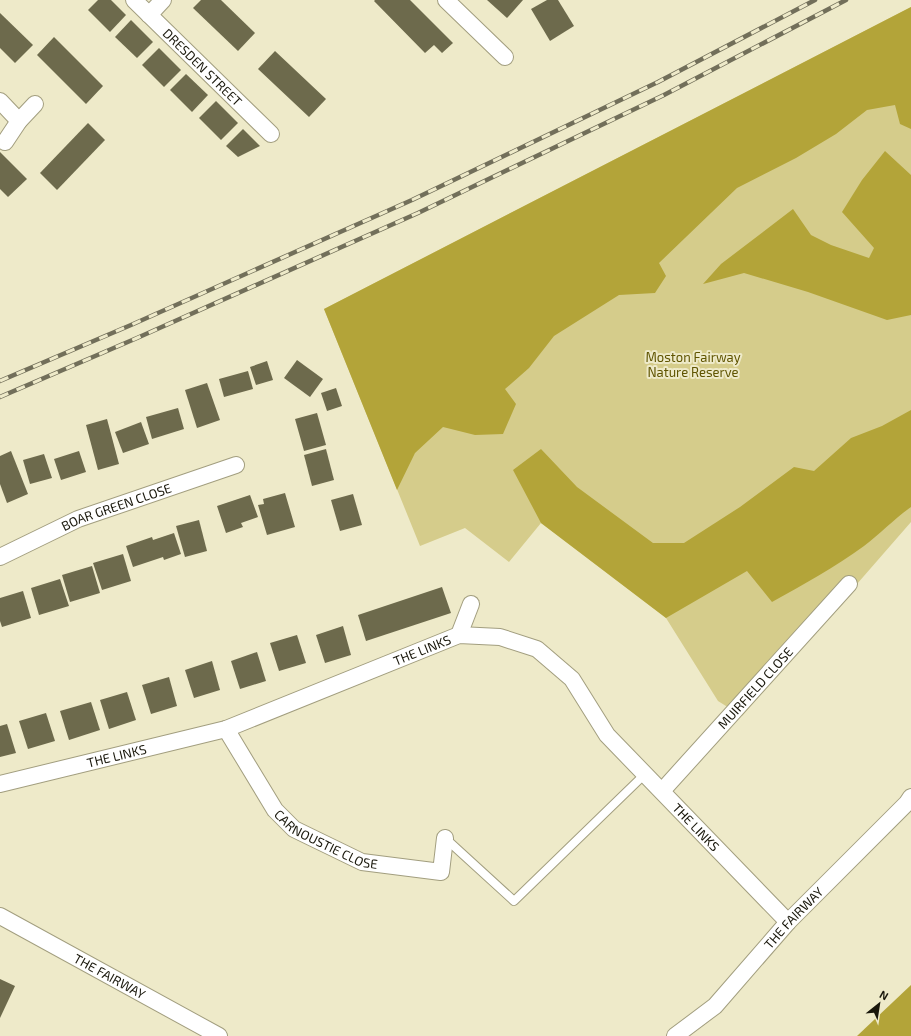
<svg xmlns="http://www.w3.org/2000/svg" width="911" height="1036" font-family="'Exo 2',sans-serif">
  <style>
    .green { fill: #d5cc8b }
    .forest { fill: #b3a439 }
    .building { fill: #6d6a4c }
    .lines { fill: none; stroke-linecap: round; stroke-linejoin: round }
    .service-casing { stroke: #a29e7f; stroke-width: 10 }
    .minor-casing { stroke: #a29e7f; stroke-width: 18 }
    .service { stroke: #fff; stroke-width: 8 }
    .minor { stroke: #fff; stroke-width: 16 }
    .rail-casing { stroke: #726f5a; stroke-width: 4.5 }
    .rail { stroke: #eeeac9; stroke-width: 3; stroke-dasharray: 9; stroke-linecap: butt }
    .labels { text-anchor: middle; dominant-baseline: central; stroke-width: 4; stroke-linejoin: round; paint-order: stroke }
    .street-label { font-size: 13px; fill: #19170b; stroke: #eeeac9 }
    .park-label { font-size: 13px; fill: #5f5400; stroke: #eeeac9 }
  </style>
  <rect width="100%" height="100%" fill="#eeeac9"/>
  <path class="green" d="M911,7V522L742,716L718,701L666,618L541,523L509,562L465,528L420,546L324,309Z"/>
  <g class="forest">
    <path d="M911,7V129L900,124L895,105L867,110L836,134L796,158L737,188L659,263L666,276L655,293L619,295L554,336L529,368L505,389L516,404L503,434L475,435L443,427L415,453L397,490L324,309Z"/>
    <path d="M885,151L911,175V315L887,320L808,292L744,273L703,284L721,264L793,209L811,235L831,245L869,258L874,248L842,212L862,180Z"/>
    <path d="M911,410V507C894,519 880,534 864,546C835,567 803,585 772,602L747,571L666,618L541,523L513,470L541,449L577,487L653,543H684L740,507L794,467L814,471L851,438L882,426Z"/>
    <path d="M911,985V1036H857Z"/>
  </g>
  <g class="building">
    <path d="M98,0H111L126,15L110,32L88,10Z"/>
    <path d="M201,0H221L255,33L238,51L193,8Z"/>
    <path d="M375,0H410L453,43L442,53L434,45L425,53L374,1Z"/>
    <path d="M487,0H523L507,18Z"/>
    <path d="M547,0H558L574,26L550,41L531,9Z"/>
    <path d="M0,13L33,45L15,63L0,48Z"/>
    <path d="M131,20L153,42L137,58L115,37Z"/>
    <path d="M54,37L103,86L86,104L37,55Z"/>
    <path d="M159,48L181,70L164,87L142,65Z"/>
    <path d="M275,51L326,99L309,117L258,69Z"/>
    <path d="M186,74L208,95L192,112L170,90Z"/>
    <path d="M216,101L238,123L221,140L199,118Z"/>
    <path d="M88,123L105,140L57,190L40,173Z"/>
    <path d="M243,129L260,146L238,157L226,146Z"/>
    <path d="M0,152L27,179L8,197L0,189Z"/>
    <path d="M297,360L323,379L310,397L284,378Z"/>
    <path d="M267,361L273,380L256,385L250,367Z"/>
    <path d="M248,371L253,389L224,397L219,379Z"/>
    <path d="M207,383L220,420L197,428L185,390Z"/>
    <path d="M336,388L342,406L327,411L321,393Z"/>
    <path d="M178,408L184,429L152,439L146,417Z"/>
    <path d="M317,413L326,445L304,451L295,419Z"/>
    <path d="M107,419L119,464L98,470L86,425Z"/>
    <path d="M141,422L149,444L123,453L115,432Z"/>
    <path d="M326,449L334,480L312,486L304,455Z"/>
    <path d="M11,451L28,494L7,503L0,484V456Z"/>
    <path d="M79,451L86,472L61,480L54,459Z"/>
    <path d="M44,454L52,478L30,484L23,460Z"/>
    <path d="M285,493L295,527L267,535L258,505L264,504L263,499Z"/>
    <path d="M353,494L362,525L340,531L331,500Z"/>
    <path d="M250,495L258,517L241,523L243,527L226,533L217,506Z"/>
    <path d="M199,520L207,551L185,557L176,526Z"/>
    <path d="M174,533L181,554L164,560L163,557L133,567L126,546L152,537L153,540Z"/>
    <path d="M123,554L131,581L102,590L93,563Z"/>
    <path d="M92,566L100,593L70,602L62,575Z"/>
    <path d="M60,579L69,606L39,615L31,588Z"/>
    <path d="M442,587L451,613L366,641L358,615Z"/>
    <path d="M23,591L31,618L2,627L0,621V598Z"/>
    <path d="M343,626L351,655L325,663L316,635Z"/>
    <path d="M297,635L306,663L279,671L270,643Z"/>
    <path d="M257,652L266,681L240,689L231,661Z"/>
    <path d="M212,661L220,690L194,698L185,670Z"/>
    <path d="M169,677L177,706L151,714L142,685Z"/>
    <path d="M127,692L136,720L109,729L100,700Z"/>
    <path d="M91,702L100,730L69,740L60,711Z"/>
    <path d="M46,713L55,741L28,749L19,721Z"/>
    <path d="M7,724L16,753L0,757V726Z"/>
    <path d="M0,979L15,986L0,1018Z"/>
  </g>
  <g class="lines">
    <defs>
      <path id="service" d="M445,838L514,901L645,774"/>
      <g id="minor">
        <path id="s1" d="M134,0L271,134"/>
        <path d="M446,0L505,57"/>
        <path d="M149,15L163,0"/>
        <path d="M0,101L19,121"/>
        <path d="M5,142L19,121L35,104"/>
        <path id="s2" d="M0,557L78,519L236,465"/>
        <path d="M459,635L471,604"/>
        <path id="s3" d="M226,729L275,810L294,829L362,862L441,872L445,838"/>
        <path id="s4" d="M0,784L226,729L459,635L500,637L537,649L572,679L607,735L788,922"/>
        <path id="s5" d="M662,791L849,584"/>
        <path id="s6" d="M0,916L219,1036"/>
        <path id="s7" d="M675,1036L715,1006L788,922L907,803L911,797"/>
      </g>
    </defs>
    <use href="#service" class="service-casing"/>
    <use href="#minor" class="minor-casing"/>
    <use href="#service" class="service"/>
    <use href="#minor" class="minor"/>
    <defs>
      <g id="rail">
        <path d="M0,381L131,325L412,200L658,82L815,0"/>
        <path d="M0,397L137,338L418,213L664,95L846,0"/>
      </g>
    </defs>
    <use href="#rail" class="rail-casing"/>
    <use href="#rail" class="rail"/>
  </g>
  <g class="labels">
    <g class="street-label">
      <text stroke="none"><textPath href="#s1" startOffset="96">DRESDEN STREET</textPath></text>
      <text stroke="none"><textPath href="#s2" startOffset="127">BOAR GREEN CLOSE</textPath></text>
      <text stroke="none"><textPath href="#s4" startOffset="444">THE LINKS</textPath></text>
      <text stroke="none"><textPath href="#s5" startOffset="139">MUIRFIELD CLOSE</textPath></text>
      <text stroke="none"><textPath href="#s4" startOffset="120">THE LINKS</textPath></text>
      <text stroke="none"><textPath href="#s4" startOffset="804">THE LINKS</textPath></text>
      <text stroke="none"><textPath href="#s3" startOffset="155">CARNOUSTIE CLOSE</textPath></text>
      <text stroke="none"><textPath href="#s7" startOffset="168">THE FAIRWAY</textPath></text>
      <text stroke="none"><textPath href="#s6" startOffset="125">THE FAIRWAY</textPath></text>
    </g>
    <g class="park-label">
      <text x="693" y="357">Moston Fairway<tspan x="693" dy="15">Nature Reserve</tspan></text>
    </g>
  </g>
  <g transform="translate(879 1004) rotate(30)" stroke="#eeeac9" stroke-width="3" paint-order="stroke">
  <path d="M0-3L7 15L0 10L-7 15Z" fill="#19170b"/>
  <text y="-6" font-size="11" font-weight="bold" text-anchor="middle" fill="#19170b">N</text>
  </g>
</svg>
